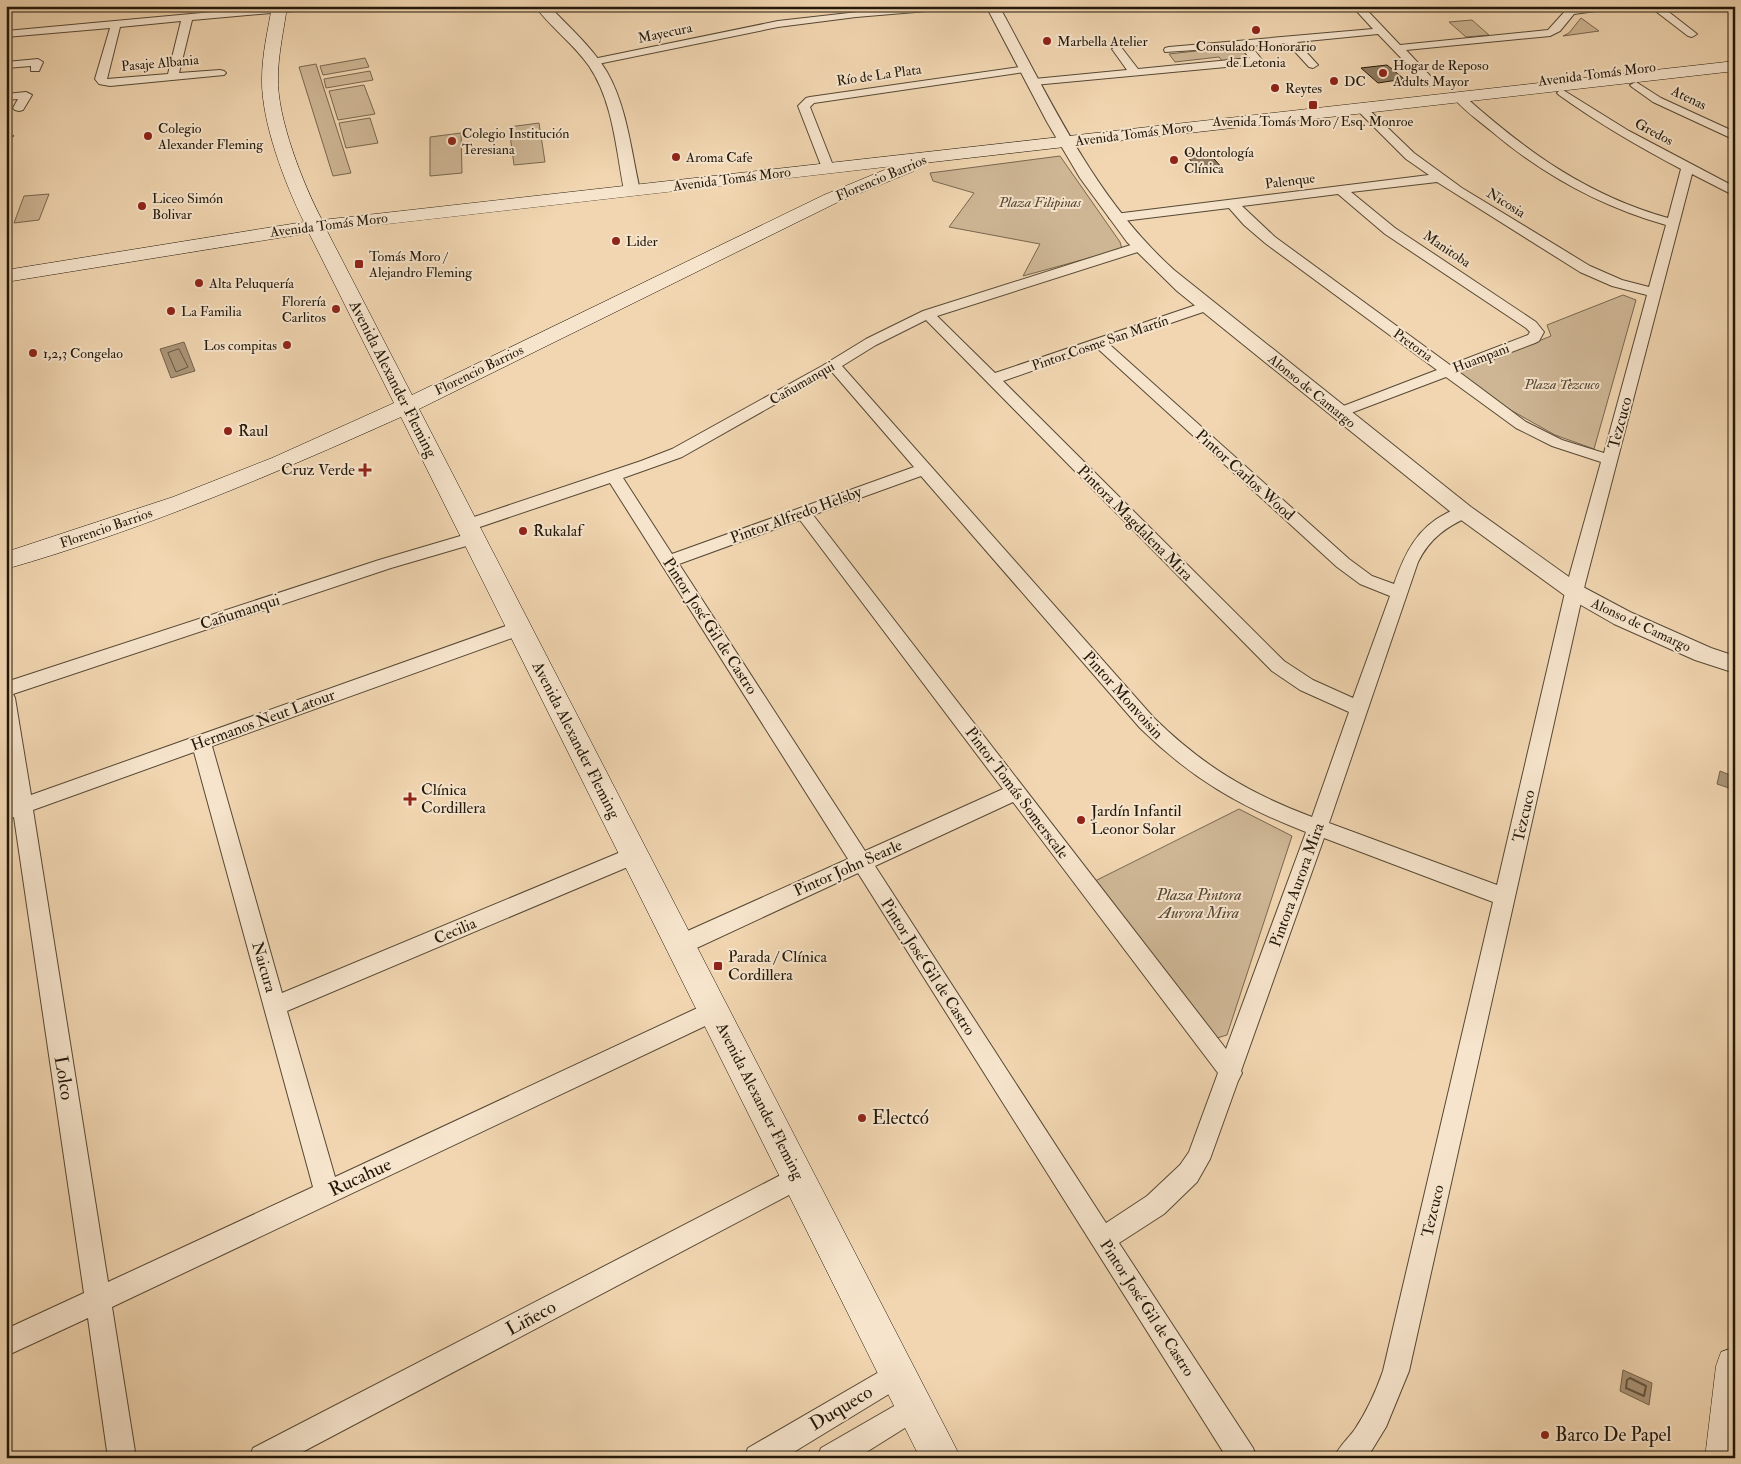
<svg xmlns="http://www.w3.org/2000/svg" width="1741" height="1464" font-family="'IM FELL Double Pica',serif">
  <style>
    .green { fill: #ceb695; stroke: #786750 }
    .water { fill: #ab9578; stroke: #74634c }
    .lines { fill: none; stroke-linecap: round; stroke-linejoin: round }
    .shore-far1 { stroke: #665641; stroke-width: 1 }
    .shore { stroke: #665641; stroke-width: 2 }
    .building { fill: #8e7b61; stroke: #22180a }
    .minor-casing { stroke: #564834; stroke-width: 2 }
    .tertiary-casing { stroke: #564834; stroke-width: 2 }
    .secondary-casing { stroke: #22180a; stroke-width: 1 }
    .minor { fill: #f6e4cc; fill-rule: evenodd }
    .tertiary { fill: #f6e4cc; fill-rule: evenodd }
    .secondary { fill: #f6e4cc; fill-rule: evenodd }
    .poi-dot { fill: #8f2418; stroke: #f6e4cc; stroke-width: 2 }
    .labels { text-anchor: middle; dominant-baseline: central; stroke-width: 4; stroke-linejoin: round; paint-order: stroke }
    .far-street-label { font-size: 14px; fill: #22180a; stroke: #f6e4cc }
    .far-poi-label { font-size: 14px; fill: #22180a; stroke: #f6e4cc; text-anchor: start }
    .far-park-label { font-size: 14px; font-style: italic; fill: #564734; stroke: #f6e4cc }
    .street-label { font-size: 16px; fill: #22180a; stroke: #f6e4cc }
    .poi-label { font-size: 16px; fill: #22180a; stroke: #f6e4cc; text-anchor: start }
    .park-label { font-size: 16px; font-style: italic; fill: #564734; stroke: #f6e4cc }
    .near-street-label { font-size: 19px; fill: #22180a; stroke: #f6e4cc }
    .near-poi-label { font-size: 19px; fill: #22180a; stroke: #f6e4cc; text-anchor: start }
  </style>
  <rect width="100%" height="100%" fill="#f1d6b1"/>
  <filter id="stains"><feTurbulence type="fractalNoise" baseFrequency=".004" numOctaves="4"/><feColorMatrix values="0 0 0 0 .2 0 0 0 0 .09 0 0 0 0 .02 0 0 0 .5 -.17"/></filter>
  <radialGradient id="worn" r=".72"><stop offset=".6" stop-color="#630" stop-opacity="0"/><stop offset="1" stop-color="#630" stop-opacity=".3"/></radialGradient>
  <g class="green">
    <path d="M1581,18L1599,31L1563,36L1569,33Z"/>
    <path d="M1472,20L1489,35L1466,37L1449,22Z"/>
    <path d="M1241,46L1251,57L1249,59L1223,62L1219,57L1175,62L1169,54Z"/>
    <path d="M365,58L369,67L323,75L320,66Z"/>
    <path d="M316,64L351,173L333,176L299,67Z"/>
    <path d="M370,71L373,80L326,88L324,79Z"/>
    <path d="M364,85L375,114L338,120L329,91Z"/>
    <path d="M370,118L378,143L346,148L339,123Z"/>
    <path d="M539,123L545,162L514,165L509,127Z"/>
    <path d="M461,133L462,173L430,176V137Z"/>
    <path d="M1060,156L1120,242L1122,249L1023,276L1040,244L949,227L974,193L933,181L930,173Z"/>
    <path d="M49,194L39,220L14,223L24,196Z"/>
    <path d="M1623,295L1636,300L1594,449L1555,435L1507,408L1459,373L1551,336L1547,325Z"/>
    <path d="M1239,809L1292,836L1227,1035L1217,1038L1095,881Z"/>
  </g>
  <g class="water">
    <path d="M184,342L195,371L171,378L160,349Z"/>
    <path d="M1720,771L1735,777V790L1717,784Z"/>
    <path d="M1623,1370L1652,1383L1649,1405L1620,1391Z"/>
  </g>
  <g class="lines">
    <path class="shore-far1" d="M179,349L188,367L176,372L168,353Z"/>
    <path class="shore" d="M1630,1378L1646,1386L1644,1396L1626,1388L1627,1380Z"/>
  </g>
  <g class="building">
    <path d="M1387,65L1404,79L1378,83L1361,68Z"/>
    <path d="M1207,151L1223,169L1201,172L1185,154Z"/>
  </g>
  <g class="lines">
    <defs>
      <g id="minor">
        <path d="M279,6H351L346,9L294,11L192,20L179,73L220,70L224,71L226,73L224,75L110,86L99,84L95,79L110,28L6,37V31ZM181,21L168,74L107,79L120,27Z"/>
        <path d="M911,6H956L951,9L856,17L778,27L593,65L588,62L593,59L778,21Z"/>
        <path d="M1352,6H1363L1400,45L1548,30L1567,9L1584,6H1615L1610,9L1574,14L1560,31L1550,36L1406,50L1435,81L1437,83L1431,86L1427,85L1378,34L1297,42L1318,65L1313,68L1309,67L1287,43L1251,46L1263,61L1258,64L1034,85L1028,82L1034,79L1127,70L1112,49L1117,46L1121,47L1138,69L1250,58L1240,47L1165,52L1164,50L1165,48L1169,47L1373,29Z"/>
        <path d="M1649,6H1661L1697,34L1692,37L1688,36Z"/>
        <path d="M38,59L43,62L39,71H31V66L6,68V62Z"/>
        <path d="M1027,66L1032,69L1031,71L814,103L810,107L834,168L828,172L822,168L798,106L806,98L810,97Z"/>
        <path d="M1636,82L1661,98L1735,132V140L1653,102L1632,87L1630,85Z"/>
        <path d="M1563,90L1629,131L1735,187V196L1692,174L1585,584L1409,1371L1386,1427L1367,1458H1334C1339,1446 1348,1439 1355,1429C1367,1411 1376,1391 1383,1371L1493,902L1324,838L1241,1071L1242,1073L1238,1081L1210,1159L1197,1182L1164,1214L1119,1243L1253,1448L1257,1458H1227L858,873L688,952L680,954L672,952L669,945L672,938L848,859L610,483L474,529L468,531L462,529L460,525L462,521L641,461L672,449L822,366L866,339L923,311L1134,244H1144L1146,247L1144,250L937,316L995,373L1202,303H1212L1214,306L1212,309L1109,344L1349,559L1372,576L1394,584C1405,553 1417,528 1447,513C1455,509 1461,506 1470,508L1472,512L1470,516C1446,527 1430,538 1418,562L1329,823L1497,885L1567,584L1601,462L1552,446L1516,428L1446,377L1343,416H1333L1330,413L1333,410L1437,370L1265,243L1244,225L1229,208L1115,222L1109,218L1115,214L1429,175L1406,159L1355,108L1357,106H1365L1414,153L1462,188L1590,266L1622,280L1649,287L1666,225C1599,206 1543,175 1490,130C1478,120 1463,110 1453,97L1459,94L1463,95C1526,151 1586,195 1668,218L1681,169C1639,147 1598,123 1559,95L1557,93L1559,91ZM1437,182L1580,272L1612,286L1647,295L1604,453L1562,440L1526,422L1459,372L1535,343L1539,341L1544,332L1536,322L1395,228L1351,192ZM1338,194L1385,234L1526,328L1530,332L1528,335L1450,365L1275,237L1242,206ZM926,320L1272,671L1300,690L1349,712L1312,817C1248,793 1202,765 1154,718L842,366L876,345ZM1097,348L1337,567L1360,584L1390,596L1353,698L1313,680L1284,661L1003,381ZM832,372L914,467L672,554L623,478L682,457ZM921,476L1140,728C1192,779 1239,806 1306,832L1226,1049L813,515ZM800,520L1003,789L865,851L679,564ZM1013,802L1218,1073L1189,1152L1180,1165L1147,1196L1106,1223L875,866Z"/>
        <path d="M26,92L32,95L23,110L19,111L15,110L13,108L18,99L6,100V94Z"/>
        <path d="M6,133L13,136L6,140Z"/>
        <path d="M474,532L480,534L482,538L480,542L391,568L13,694L15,698L31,795L514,623L520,622L526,623L529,628L526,633L212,746L282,993L628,849L635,847L642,849L645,855L642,861L287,1011L335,1177L706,1004L714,1001L722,1004L725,1011L722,1018L112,1307L136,1458H108L88,1318L6,1356V1329L84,1293L14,817L6,820V804L12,802L6,762V682L379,560ZM194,752L313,1187L108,1282L33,810Z"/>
        <path d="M798,1166L806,1170L810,1178L806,1186L291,1458H249L253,1448Z"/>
        <path d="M898,1361L907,1365L911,1374L907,1383L784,1458H744L748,1448Z"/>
        <path d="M915,1394L924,1398L928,1407L924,1416L857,1458H817L821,1448Z"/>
      </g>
      <g id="tertiary">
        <path d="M535,6H549C569,27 592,47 607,72C627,107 631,151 640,190L638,193H626L624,190C616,149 613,101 589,66C573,43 551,28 535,6Z"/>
        <path d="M986,6H999C1050,99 1094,198 1174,270L1471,507L1583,587L1630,612L1711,648L1735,656V673L1695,660L1614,624L1567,597L1457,517L1177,291L1127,242L1080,178L1047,122Z"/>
      </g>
      <g id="secondary">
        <path d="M272,6H287C284,30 278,54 278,78C277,118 303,184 322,220L1735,61V71L915,164L917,167L914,171L836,203L419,409L961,1458H920L401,417C272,475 142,530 6,569V552L173,497L272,458L394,403L309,233L6,282V270L304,222C285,184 261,121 262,79C262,54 268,30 272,6ZM894,166L824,195L412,395L327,231Z"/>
        <path d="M1735,1347V1458H1705L1716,1366L1721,1352Z"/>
      </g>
    </defs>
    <use href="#minor" class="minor-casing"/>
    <use href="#tertiary" class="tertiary-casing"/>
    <use href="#secondary" class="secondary-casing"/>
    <use href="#minor" class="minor"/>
    <use href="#tertiary" class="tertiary"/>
    <use href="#secondary" class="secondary"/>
  </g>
  <g class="poi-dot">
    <circle cx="1256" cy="30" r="5"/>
    <circle cx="1047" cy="41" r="5"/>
    <circle cx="1383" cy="73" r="5"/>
    <circle cx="1334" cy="81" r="5"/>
    <circle cx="1275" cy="88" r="5"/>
    <rect x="1308" y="100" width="10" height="10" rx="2.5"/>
    <circle cx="148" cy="136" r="5"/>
    <circle cx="452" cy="141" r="5"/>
    <circle cx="676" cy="157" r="5"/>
    <circle cx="1174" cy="160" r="5"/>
    <circle cx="142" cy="206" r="5"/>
    <circle cx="616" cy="241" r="5"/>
    <rect x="354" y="259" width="10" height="10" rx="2.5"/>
    <circle cx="199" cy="283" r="5"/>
    <circle cx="336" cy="309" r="5"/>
    <circle cx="171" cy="311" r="5"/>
    <circle cx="287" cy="345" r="5"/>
    <circle cx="33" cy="353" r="5"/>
    <circle cx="228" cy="431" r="5"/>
    <path d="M362.5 462.5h5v5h5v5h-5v5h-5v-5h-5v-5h5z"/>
    <circle cx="523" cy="531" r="5"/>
    <path d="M407.5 791.5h5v5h5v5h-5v5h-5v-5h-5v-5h5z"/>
    <circle cx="1081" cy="820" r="5"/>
    <rect x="713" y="961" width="10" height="10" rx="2.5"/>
    <circle cx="862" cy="1118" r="5"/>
    <circle cx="1545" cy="1435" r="5"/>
  </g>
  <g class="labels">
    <g class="far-street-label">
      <text transform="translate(665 33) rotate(-12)">Mayecura</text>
      <text transform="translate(160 63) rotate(-5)">Pasaje Albania</text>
      <text transform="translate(1597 74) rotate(-7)">Avenida Tomás Moro</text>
      <text transform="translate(879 75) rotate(-8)">Río de La Plata</text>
      <text transform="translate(1689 98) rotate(26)">Atenas</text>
      <text transform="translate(1654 132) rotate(28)">Gredos</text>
      <text transform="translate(1134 134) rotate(-7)">Avenida Tomás Moro</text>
      <text transform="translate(881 178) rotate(-23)">Florencio Barrios</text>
      <text transform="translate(732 179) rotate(-7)">Avenida Tomás Moro</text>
      <text transform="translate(1290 181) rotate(-7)">Palenque</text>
      <text transform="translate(1506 203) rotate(32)">Nicosia</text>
      <text transform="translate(329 225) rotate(-7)">Avenida Tomás Moro</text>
      <text transform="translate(1447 249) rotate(34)">Manitoba</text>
      <text transform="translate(1100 343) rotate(-19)">Pintor Cosme San Martín</text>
      <text transform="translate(1413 345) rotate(36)">Pretoria</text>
      <text transform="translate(1481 358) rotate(-21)">Huampani</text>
      <text transform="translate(479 370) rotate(-26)">Florencio Barrios</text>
      <text transform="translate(802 383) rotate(-30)">Cañumanqui</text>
      <text transform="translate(1312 391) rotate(39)">Alonso de Camargo</text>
      <text transform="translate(106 528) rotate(-19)">Florencio Barrios</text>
      <text transform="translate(1641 625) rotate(25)">Alonso de Camargo</text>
    </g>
    <g class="far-poi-label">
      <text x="1057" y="41">Marbella Atelier</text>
      <text x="1256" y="46" text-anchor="middle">Consulado Honorario<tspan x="1256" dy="16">de Letonia</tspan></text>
      <text x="1393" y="65">Hogar de Reposo<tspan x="1393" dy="16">Adults Mayor</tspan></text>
      <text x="1344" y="81">DC</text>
      <text x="1285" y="88">Reytes</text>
      <text x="1313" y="121" text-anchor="middle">Avenida Tomás Moro / Esq. Monroe</text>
      <text x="158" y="128">Colegio<tspan x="158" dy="16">Alexander Fleming</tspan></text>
      <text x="462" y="133">Colegio Institución<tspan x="462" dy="16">Teresiana</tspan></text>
      <text x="1184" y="152">Odontología<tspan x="1184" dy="16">Clínica</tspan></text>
      <text x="686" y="157">Aroma Cafe</text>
      <text x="152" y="198">Liceo Simón<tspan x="152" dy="16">Bolivar</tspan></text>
      <text x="626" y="241">Lider</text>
      <text x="369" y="256">Tomás Moro /<tspan x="369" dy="16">Alejandro Fleming</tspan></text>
      <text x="209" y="283">Alta Peluquería</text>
      <text x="326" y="301" text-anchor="end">Florería<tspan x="326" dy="16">Carlitos</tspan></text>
      <text x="181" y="311">La Familia</text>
      <text x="277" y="345" text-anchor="end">Los compitas</text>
      <text x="43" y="353">1,2,3 Congelao</text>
    </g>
    <g class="far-park-label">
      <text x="1040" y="202">Plaza Filipinas</text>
      <text x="1562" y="384">Plaza Tezcuco</text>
    </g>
    <g class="street-label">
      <text transform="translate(393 379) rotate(63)">Avenida Alexander Fleming</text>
      <text transform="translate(1620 423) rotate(-75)">Tezcuco</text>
      <text transform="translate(1245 475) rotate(42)">Pintor Carlos Wood</text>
      <text transform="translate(796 515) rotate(-20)">Pintor Alfredo Helsby</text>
      <text transform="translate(1135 523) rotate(45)">Pintora Magdalena Mira</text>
      <text transform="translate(240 612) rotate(-18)">Cañumanqui</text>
      <text transform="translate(710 626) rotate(57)">Pintor José Gil de Castro</text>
      <text transform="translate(1123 695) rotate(48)">Pintor Monvoisin</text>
      <text transform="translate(263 720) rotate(-20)">Hermanos Neut Latour</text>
      <text transform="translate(576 740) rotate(63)">Avenida Alexander Fleming</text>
      <text transform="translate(1017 793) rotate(53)">Pintor Tomás Somerscale</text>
      <text transform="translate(1524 816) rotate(-77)">Tezcuco</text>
      <text transform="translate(848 868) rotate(-24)">Pintor John Searle</text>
      <text transform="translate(1297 885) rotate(-70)">Pintora Aurora Mira</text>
      <text transform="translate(455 931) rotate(-23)">Cecilia</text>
      <text transform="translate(264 967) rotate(74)">Naicura</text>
      <text transform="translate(928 967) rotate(57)">Pintor José Gil de Castro</text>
      <text transform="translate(760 1101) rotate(63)">Avenida Alexander Fleming</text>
      <text transform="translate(1433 1211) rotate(-77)">Tezcuco</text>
      <text transform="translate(1147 1308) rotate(57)">Pintor José Gil de Castro</text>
    </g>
    <g class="poi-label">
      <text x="238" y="431">Raul</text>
      <text x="355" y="470" text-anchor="end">Cruz Verde</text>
      <text x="533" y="531">Rukalaf</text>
      <text x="421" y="790">Clínica<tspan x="421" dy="18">Cordillera</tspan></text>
      <text x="1091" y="811">Jardín Infantil<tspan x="1091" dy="18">Leonor Solar</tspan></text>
      <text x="728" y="957">Parada / Clínica<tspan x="728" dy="18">Cordillera</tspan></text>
    </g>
    <g class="park-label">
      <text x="1199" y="895">Plaza Pintora<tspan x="1199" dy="18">Aurora Mira</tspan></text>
    </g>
    <g class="near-street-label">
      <text transform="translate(64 1078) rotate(81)">Lolco</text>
      <text transform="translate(360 1177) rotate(-25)">Rucahue</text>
      <text transform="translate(531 1318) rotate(-28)">Liñeco</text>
      <text transform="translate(841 1408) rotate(-31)">Duqueco</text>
    </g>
    <g class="near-poi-label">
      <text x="872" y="1118">Electcó</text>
      <text x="1555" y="1435">Barco De Papel</text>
    </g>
  </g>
  <rect width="1741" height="1464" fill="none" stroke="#f1d6b1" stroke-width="25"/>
  <rect x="8" y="8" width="1726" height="1449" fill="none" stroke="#22180a" stroke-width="2.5"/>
  <rect x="12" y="12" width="1716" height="1439" fill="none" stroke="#22180a"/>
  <rect width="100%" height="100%" filter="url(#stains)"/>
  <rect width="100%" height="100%" fill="url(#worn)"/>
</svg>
